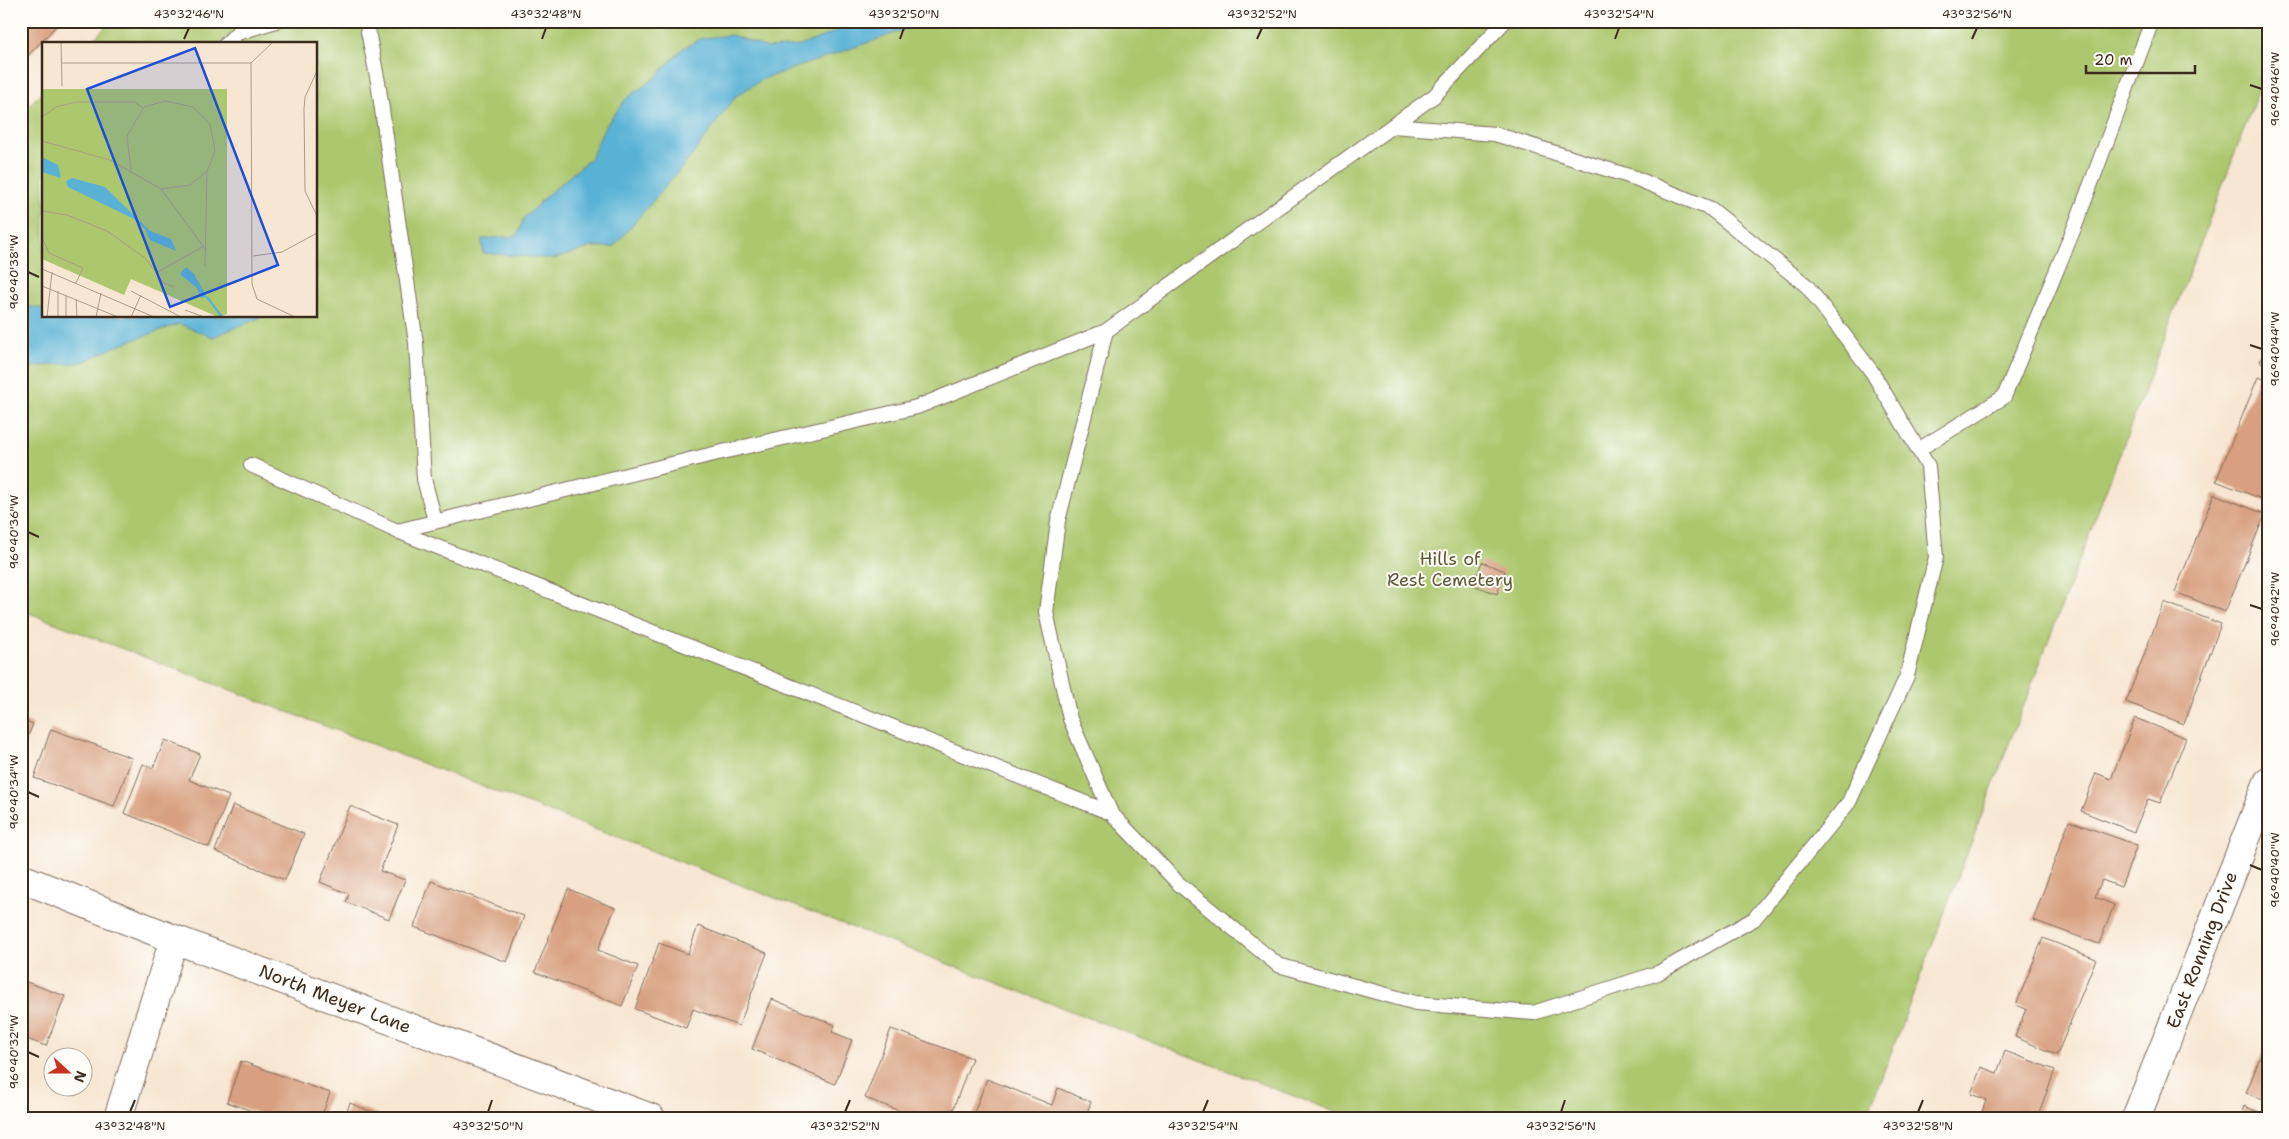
<svg xmlns="http://www.w3.org/2000/svg" width="2289" height="1139" font-family="'Shantell Sans',sans-serif">
  <style>
    .green { fill: #acc76d; stroke: #747846 }
    .water { fill: #59b2d6; stroke: #4a6e7a }
    .building { fill: #d8a080 }
    .lines { fill: none; stroke-linecap: round; stroke-linejoin: round }
    .service-casing { stroke: #7d6c5d; stroke-width: 16 }
    .minor-casing { stroke: #7d6c5d; stroke-width: 30 }
    .service { stroke: #fff; stroke-width: 14 }
    .minor { stroke: #fff; stroke-width: 28 }
    .ticks { fill: none; stroke: #3b2a1e; stroke-width: 2 }
    .labels { text-anchor: middle; dominant-baseline: central; stroke-width: 4; stroke-linejoin: round; paint-order: stroke }
    .park-label { font-size: 18px; fill: #5d5936; stroke: #fdfcf7 }
    .street-label { font-size: 18px; fill: #3b2a1e; stroke: #fdfcf7 }
    .inset-river { fill: none; stroke: #59b2d6; stroke-width: 2.5 }
    .inset-road { fill: none; stroke: #ac9b89; stroke-width: 1 }
    .view { fill: #1d4ed8; fill-opacity: 0.15; stroke: #1d4ed8; stroke-width: 2.5 }
    .inset-edge { fill: none; stroke: #3b2a1e; stroke-width: 2.5 }
    .neatline { fill: none; stroke: #3b2a1e; stroke-width: 2 }
    .ticks-label { font-size: 12px; text-anchor: middle; fill: #3b2a1e }
  </style>
  <rect width="100%" height="100%" fill="#fdfcf7"/>
  <filter id="ink" filterUnits="userSpaceOnUse"><feTurbulence type="fractalNoise" baseFrequency=".02" numOctaves="2"/><feDisplacementMap in="SourceGraphic" scale="10" xChannelSelector="R" yChannelSelector="G"/><feConvolveMatrix kernelMatrix="1 2 1 2 8 2 1 2 1" color-interpolation-filters="sRGB"/></filter>
  <filter id="wash" filterUnits="userSpaceOnUse"><feTurbulence type="fractalNoise" baseFrequency=".0096" numOctaves="4" result="noise"/><feDisplacementMap in="SourceGraphic" scale="20" xChannelSelector="R" yChannelSelector="G"/><feGaussianBlur stdDeviation="1.12" result="paint"/><feColorMatrix in="noise" values="0 0 0 0 0 0 0 0 0 0 0 0 0 0 0 0 0 1.4 0 .05"/><feComposite in="paint" operator="in"/></filter>
  <g filter="url(#wash)">
    <rect width="100%" height="100%" fill="#f7e6d1"/>
    <path class="green" d="M111,21H2268V66L1866,1118H1351L21,610V113L44,90V316H316V44H89Z"/>
    <g class="water">
      <path d="M854,21H930L763,79L736,96L691,157L613,247H592L554,259L483,253L482,239L517,236L524,218L546,196L591,158L604,128L626,99L656,77L682,49L702,38L732,35L768,48L799,46L830,34Z"/>
      <path d="M27,306L44,309V316H264L213,337L179,324L119,345L83,362L21,368V308Z"/>
    </g>
    <g id="blocks">
      <g class="building">
        <path d="M21,21H61L21,63Z"/>
        <path d="M2268,343V365L2260,362Z"/>
        <path d="M2258,377L2268,380L2267,501L2216,481Z"/>
        <path d="M2214,494L2265,514L2225,612L2175,592Z"/>
        <path d="M1482,562L1505,571L1497,594L1473,585Z"/>
        <path d="M2164,602L2221,624L2184,724L2126,702Z"/>
        <path d="M2135,718L2186,738L2160,803L2148,799L2134,832L2081,811L2096,773L2111,779Z"/>
        <path d="M21,719L33,724L21,753Z"/>
        <path d="M51,729L132,758L114,806L34,778Z"/>
        <path d="M165,740L200,754L189,780L229,796L209,847L124,813L143,764L153,768Z"/>
        <path d="M233,805L304,834L285,880L215,851Z"/>
        <path d="M350,806L398,825L380,871L405,880L389,919L346,902L349,894L320,882Z"/>
        <path d="M2069,821L2137,845L2121,887L2102,880L2095,897L2114,905L2099,944L2033,920Z"/>
        <path d="M431,881L524,916L507,962L414,927Z"/>
        <path d="M568,889L615,908L598,950L638,966L622,1006L535,972Z"/>
        <path d="M698,926L767,953L739,1026L693,1009L686,1028L635,1009L659,943L688,954Z"/>
        <path d="M2043,938L2096,959L2057,1055L2015,1037L2026,1009L2016,1005Z"/>
        <path d="M21,980L65,996L46,1046L21,1037Z"/>
        <path d="M772,999L835,1025L832,1032L852,1040L835,1084L752,1049Z"/>
        <path d="M891,1029L972,1058L950,1118H919L865,1098Z"/>
        <path d="M2268,1037V1102L2246,1093Z"/>
        <path d="M2005,1051L2055,1070L2037,1118H1980L1986,1100L1971,1094L1981,1067L1997,1073Z"/>
        <path d="M241,1061L330,1093L321,1118H258L260,1114L227,1102Z"/>
        <path d="M987,1079L1052,1105L1058,1088L1091,1102L1085,1118H972Z"/>
        <path d="M350,1103L386,1118H344Z"/>
        <path d="M2244,1106L2268,1116V1118H2240Z"/>
      </g>
    </g>
  </g>
  <g filter="url(#ink)">
    <use href="#blocks" fill-opacity="0" stroke="#7d6c5d" stroke-width="1"/>
    <g class="lines">
      <defs>
        <g id="service">
          <path d="M366,21L378,82L416,343L424,479L435,521"/>
          <path d="M226,44L237,33L276,21"/>
          <path d="M1106,331L1058,521L1046,612L1070,719L1111,813L1179,884L1278,965L1416,1003L1533,1013L1658,973L1754,919L1849,802L1907,676L1936,557L1928,466L1872,372L1807,286L1711,209L1635,178L1495,134L1392,126"/>
          <path d="M1918,450L2004,397L2075,226L2152,21"/>
          <path d="M251,465L397,531L1111,813"/>
          <path d="M397,531L701,457L917,407L1106,331L1434,96L1505,21"/>
        </g>
        <g id="minor">
          <path d="M21,878L174,939L651,1118"/>
          <path d="M118,1118L174,939"/>
          <path d="M2136,1118L2268,782"/>
        </g>
      </defs>
      <use href="#service" class="service-casing"/>
      <use href="#minor" class="minor-casing"/>
      <use href="#service" class="service"/>
      <use href="#minor" class="minor"/>
    </g>
  </g>
  <path class="ticks" d="M184,39L189,28M542,39L546,28M900,39L904,28M1257,39L1262,28M1615,39L1619,28M1972,39L1977,28M2250,85L2262,89M28,272L39,277M2250,345L2262,349M28,532L39,537M2250,605L2262,609M28,792L39,797M2250,865L2262,870M28,1052L39,1057M130,1112L135,1100M488,1112L492,1100M845,1112L850,1100M1203,1112L1208,1100M1561,1112L1565,1100M1918,1112L1923,1100"/>
  <g class="labels">
    <g class="park-label">
      <text x="1450" y="559">Hills of<tspan x="1450" dy="21">Rest Cemetery</tspan></text>
    </g>
    <g class="street-label">
      <text transform="translate(2202 950) rotate(-69)">East Ronning Drive</text>
      <text transform="translate(335 999) rotate(21)">North Meyer Lane</text>
    </g>
  </g>
  <g transform="translate(42 42)">
    <rect width="275" height="275" fill="#f7e6d1"/>
    <path d="M0,47H185V272L176,275L89,237L82,253L0,217Z" fill="#acc76d"/>
    <path d="M0,115L16,123L19,136L0,130ZM30,136L63,145L108,189L129,197L134,209L108,198L103,187L92,177L26,145L24,139ZM144,225L152,232L165,255L159,256L155,246L138,232Z" fill="#59b2d6"/>
    <path class="inset-river" d="M165,255L180,275"/>
    <path class="inset-road" d="M19,0L20,44M231,0L209,21L210,242L215,257L253,275M19,21H209M275,29L263,55L262,67L263,149L275,174M0,75L14,65L34,60H93L101,66M0,99L68,118L119,147L164,208M89,128L85,94L102,65L123,59L151,65L168,82L173,108L169,120L165,129L148,143L119,147M0,169L25,173L65,189L103,216L122,241L132,245M0,195L7,211L41,226L34,241M211,214L240,210L275,191M163,224L165,129M0,227L112,275M114,231L162,204M0,244L76,275M89,249L139,275M24,253V275M34,257L35,275M143,268L162,275M5,275L10,230M16,275V249M54,275L59,251M89,275L99,253"/>
    <path class="view" d="M153,6L236,223L128,265L45,47Z"/>
    <rect width="275" height="275" class="inset-edge"/>
  </g>
  <rect width="2289" height="1139" fill="none" stroke="#fdfcf7" stroke-width="55"/>
  <g transform="translate(68 1072) rotate(111)"><circle r="24" fill="#fdfcf7" stroke="#afa8a0"/>
  <path d="M0-4L9 19L0 12L-9 19Z" fill="#c8321e"/>
  <text y="-8" font-size="14" font-weight="bold" text-anchor="middle" fill="#3b2a1e">N</text>
  </g>
  <path d="M2086 65v8h109v-8" fill="none" stroke="#3b2a1e" stroke-width="2.5"/>
  <text x="2094" y="65" font-size="15" fill="#3b2a1e" stroke="#fdfcf7" stroke-width="4" paint-order="stroke">20 m</text>
  <rect x="28" y="28" width="2234" height="1084" class="neatline"/>
  <g class="ticks-label">
    <text x="189" y="18">43°32'46"N</text>
    <text x="546" y="18">43°32'48"N</text>
    <text x="904" y="18">43°32'50"N</text>
    <text x="1262" y="18">43°32'52"N</text>
    <text x="1619" y="18">43°32'54"N</text>
    <text x="1977" y="18">43°32'56"N</text>
    <text transform="translate(2275 89) rotate(-90)" y="4">96°40'46"W</text>
    <text transform="translate(14 272) rotate(-90)" y="4">96°40'38"W</text>
    <text transform="translate(2275 349) rotate(-90)" y="4">96°40'44"W</text>
    <text transform="translate(14 532) rotate(-90)" y="4">96°40'36"W</text>
    <text transform="translate(2275 609) rotate(-90)" y="4">96°40'42"W</text>
    <text transform="translate(14 792) rotate(-90)" y="4">96°40'34"W</text>
    <text transform="translate(2275 870) rotate(-90)" y="4">96°40'40"W</text>
    <text transform="translate(14 1052) rotate(-90)" y="4">96°40'32"W</text>
    <text x="130" y="1130">43°32'48"N</text>
    <text x="488" y="1130">43°32'50"N</text>
    <text x="845" y="1130">43°32'52"N</text>
    <text x="1203" y="1130">43°32'54"N</text>
    <text x="1561" y="1130">43°32'56"N</text>
    <text x="1918" y="1130">43°32'58"N</text>
  </g>
</svg>
